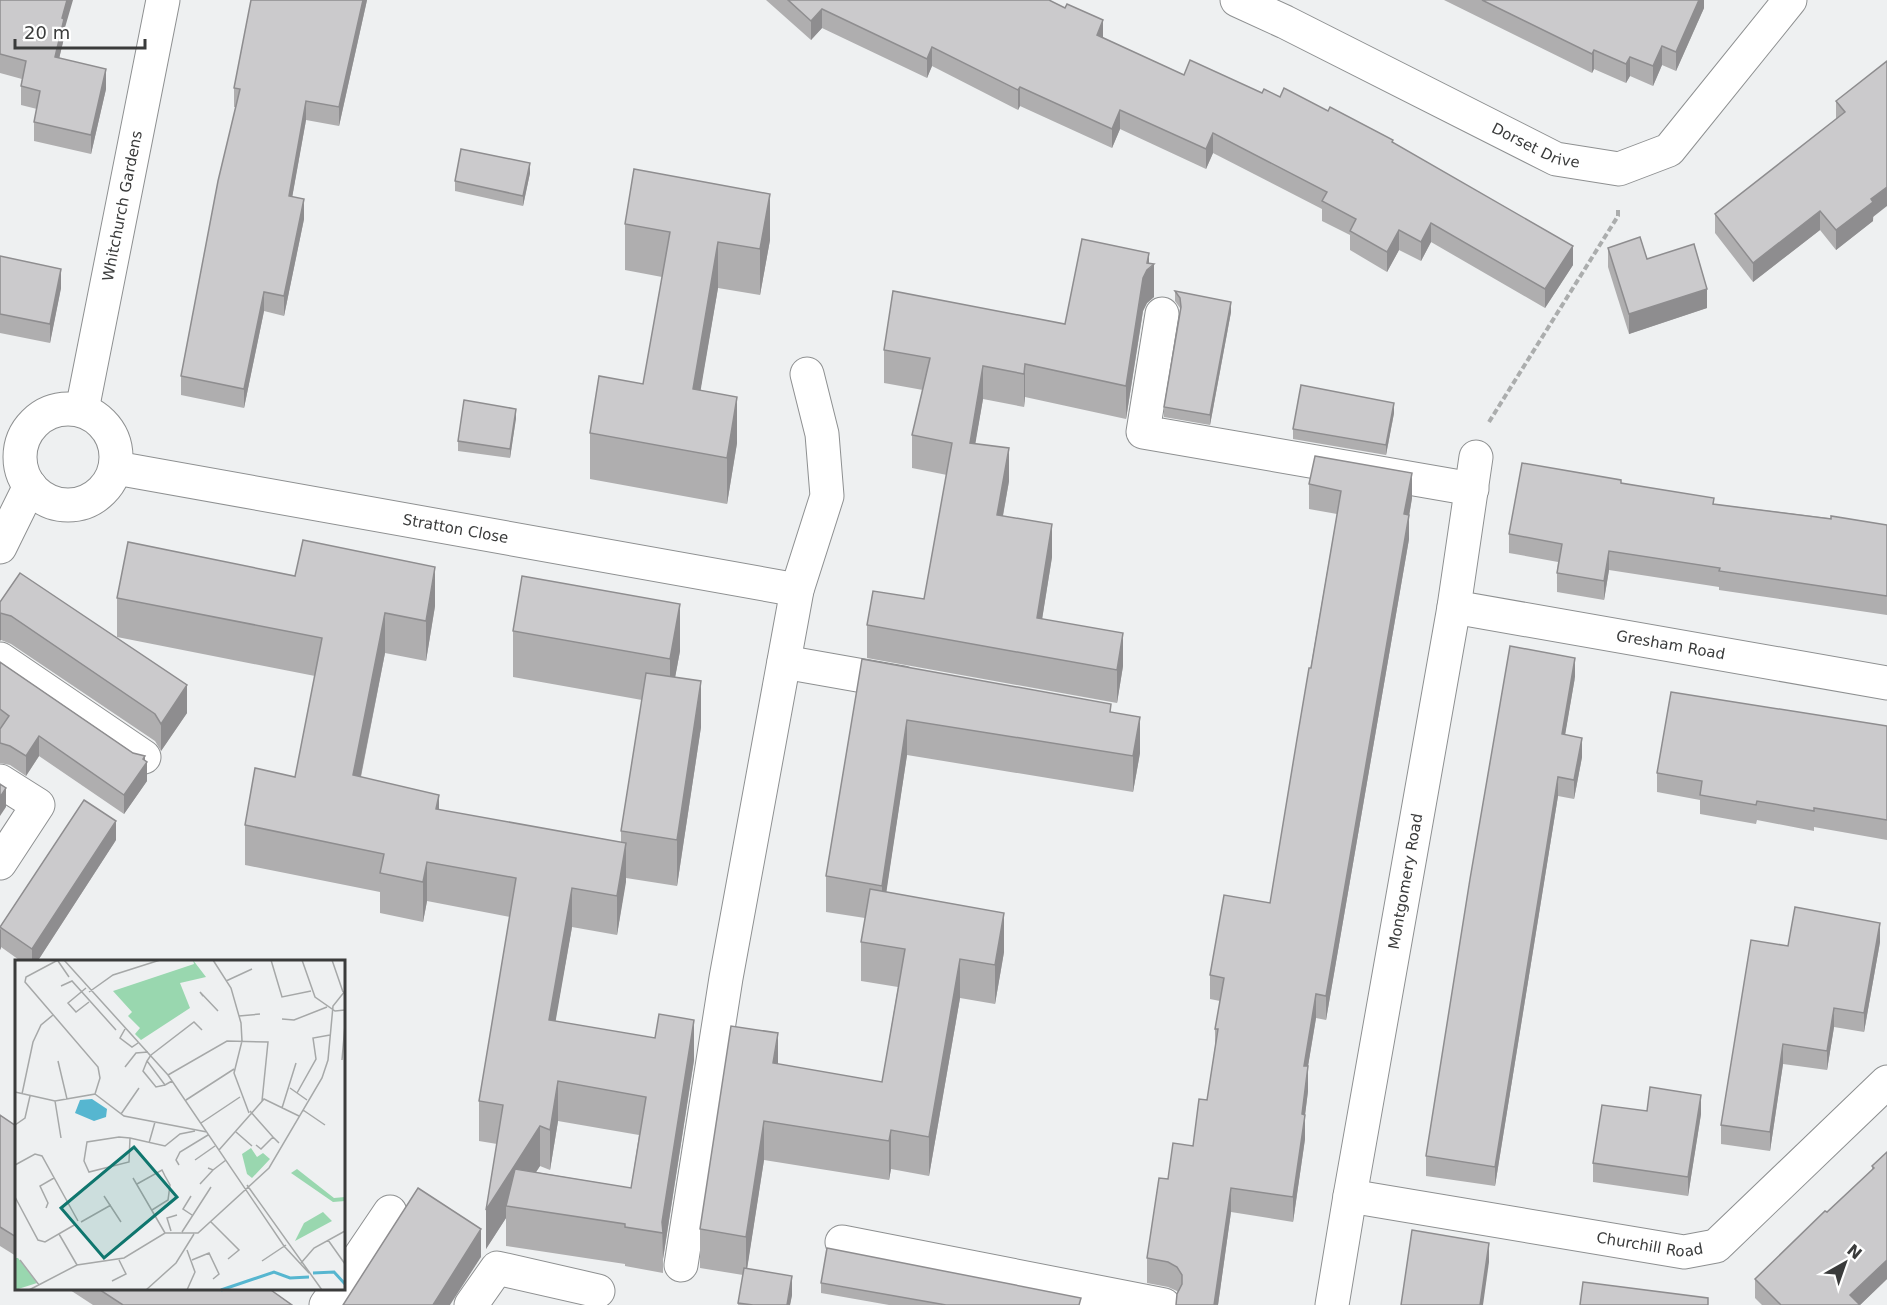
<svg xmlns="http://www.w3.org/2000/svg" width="1887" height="1305" font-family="'DejaVu Sans',sans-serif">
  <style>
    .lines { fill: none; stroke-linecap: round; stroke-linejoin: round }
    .minor-casing { stroke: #8e9091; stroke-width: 35 }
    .path { stroke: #abadad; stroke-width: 4; stroke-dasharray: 6 3; stroke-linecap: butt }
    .minor { stroke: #fff; stroke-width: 33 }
    .wall { fill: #afaeaf; fill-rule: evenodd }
    .shaded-wall { fill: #8e8d8f }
    .building { fill: #cbcacc; stroke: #8e8d8f; stroke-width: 1.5 }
    .labels { text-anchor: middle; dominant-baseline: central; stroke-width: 4.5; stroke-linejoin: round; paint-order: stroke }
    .street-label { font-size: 15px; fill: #3a3b3b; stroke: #fff }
    .inset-river { fill: none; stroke: #56b6d0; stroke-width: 3 }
    .inset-road { fill: none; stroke: #a6a8a8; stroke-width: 1.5 }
    .view { fill: #0f766e; fill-opacity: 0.15; stroke: #0f766e; stroke-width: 3 }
    .inset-edge { fill: none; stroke: #3a3b3b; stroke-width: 3 }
  </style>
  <rect width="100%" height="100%" fill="#eef0f1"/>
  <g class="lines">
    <defs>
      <g id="minor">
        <path id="s1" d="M1237,0L1285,22L1556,159L1619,169L1669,150L1790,0"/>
        <path d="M1162,314L1143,432L1472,489"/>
        <circle cx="68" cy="457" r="48"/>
        <path id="s2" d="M82,410L163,0"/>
        <path id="s3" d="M116,468L797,590"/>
        <path d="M0,547L30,486"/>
        <path id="s4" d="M1454,607L1887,683"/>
        <path d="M0,659L144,757"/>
        <path d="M784,662L903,683"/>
        <path d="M0,781L38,805L0,863"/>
        <path id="s5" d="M1350,1196L1684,1252L1716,1246L1887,1082"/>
        <path d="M842,1242L1164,1305"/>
        <path d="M681,1265L726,978L797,590L827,496L822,434L807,374"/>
        <path d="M344,1280L390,1212"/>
        <path d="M326,1305L338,1288"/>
        <path d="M471,1305L497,1268L598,1291"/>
        <path id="s6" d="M1332,1305L1350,1196L1454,607L1476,457"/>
      </g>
    </defs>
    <use href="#minor" class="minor-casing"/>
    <path class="path" d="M1489,422L1618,216V209"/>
    <use href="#minor" class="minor"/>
  </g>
  <g class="wall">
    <path d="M0,0L64,31V38L59,58L106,89L91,154L34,141V122L37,109L21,105V86L22,79L0,73Z"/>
    <path d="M251,0H367L339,126L306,120L292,197L304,219L284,316L264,311L244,408L181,395V376L236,107H234V88Z"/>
    <path d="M766,0H1006L1103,38L1184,75L1280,97L1328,111L1393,143L1573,265L1545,308L1431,242L1421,261L1399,250L1387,272L1350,250V235L1322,221V209L1213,153L1206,169L1120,129L1112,148L1020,106L1018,110L932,66L927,78L822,28L811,40Z"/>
    <path d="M1444,0H1704V8L1676,71L1662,65L1653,86L1630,76L1626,83L1594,69L1592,73Z"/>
    <path d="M1887,61L1873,221L1836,250L1820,230L1753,282L1715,233V214L1836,119V101Z"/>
    <path d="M530,173L523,206L455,191V181Z"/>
    <path d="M625,224L770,240L760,295L718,288L700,391L737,443L727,504L590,479V433L643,384L662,277L625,270Z"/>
    <path d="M1608,248L1647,259L1707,308L1629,334L1608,267Z"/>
    <path d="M0,256L61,288L50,343L0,333Z"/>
    <path d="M1149,263L1154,297L1147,303L1143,311L1126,419L1025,397L1024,407L983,399L975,443L1009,481L1003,516L1052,557L1042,619L1123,666L1117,703L867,658V625L924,599L947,475L912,468V435L923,390L884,383V350L1065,324Z"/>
    <path d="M1175,291L1231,312L1210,425L1164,417V407L1180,311V308L1175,301Z"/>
    <path d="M1394,413L1386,455L1293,439V429Z"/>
    <path d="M516,418L510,458L458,451V441Z"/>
    <path d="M1621,483L1714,504L1887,525V615L1719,590V587L1609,570L1604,600L1557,592V573L1558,562L1509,553V534Z"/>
    <path d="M1309,484L1412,498L1409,516V539L1326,1020L1316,1018L1308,1066V1091L1305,1115V1139L1293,1222L1231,1212L1218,1305H1176L1178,1293L1177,1291L1168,1287L1147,1283V1258L1168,1179L1193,1146L1207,1100L1215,1047V1029L1220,1001L1210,999V975L1270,903L1337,514L1309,509Z"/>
    <path d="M295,576L435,606L426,661L385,653L361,777L439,810L621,842V831L642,700L513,677V631L680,651L675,677L701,727L677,886L626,878L617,935L572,927L555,1021L694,1060L663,1259V1273L625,1266V1264L506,1246V1218L486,1249L497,1144L479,1141V1101L510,917L427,901L423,922L380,913V892L245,865V825L295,777L315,676L117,637V598ZM558,1121L639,1135L631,1188L536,1172L540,1166L550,1170Z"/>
    <path d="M0,602L187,713L161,751L155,741L11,644L1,640Z"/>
    <path d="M862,659L1111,712L1140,753L1133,792L907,755L886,892L1004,952L995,1004L960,998L929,1176L891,1169L889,1180L764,1160L747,1268L792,1295L790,1305H738L743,1275L700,1268V1229L778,1064L882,1082L898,987L861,981V942L865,918L826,912V876Z"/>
    <path d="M0,662L145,761L147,781L124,814L39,756L26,776L10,765L0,763Z"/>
    <path d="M1575,677L1565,734L1582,757L1574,799L1558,796L1495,1186L1426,1176V1156Z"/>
    <path d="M1887,726V840L1814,827V831L1757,820L1756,824L1700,814V800L1657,792V773Z"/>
    <path d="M116,840L37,962H22L1,947L0,950V927Z"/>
    <path d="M1880,942L1864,1032L1834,1027L1827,1070L1783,1064L1770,1151L1721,1144V1125L1788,946Z"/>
    <path d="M1647,1111L1701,1114L1688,1196L1593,1182V1163Z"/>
    <path d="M0,1115L16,1126V1256L0,1246Z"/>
    <path d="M1887,1152V1279L1860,1305H1762L1755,1298V1279L1872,1170V1166Z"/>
    <path d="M821,1283L1081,1305H889L821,1293Z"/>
    <path d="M67,1288H268L292,1305H93Z"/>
  </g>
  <g class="shaded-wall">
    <path d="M67,0H73L64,31V38L55,76V57L62,18Z"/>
    <path d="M363,0H367L339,126V107Z"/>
    <path d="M1699,0H1704V8L1676,71V52Z"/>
    <path d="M822,9V28L811,40V21Z"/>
    <path d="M1103,20V39L1097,35Z"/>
    <path d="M1662,46V65L1653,86V66Z"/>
    <path d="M932,47V66L927,78V59Z"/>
    <path d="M1594,50V69L1592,73V54Z"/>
    <path d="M1630,57V76L1626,83V64Z"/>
    <path d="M106,69V89L91,154V135Z"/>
    <path d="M1020,87V106L1018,110V90Z"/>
    <path d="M306,101V120L289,215V196Z"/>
    <path d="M1120,110V129L1112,148V129Z"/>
    <path d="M1213,133V153L1206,169V149Z"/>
    <path d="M530,163V173L523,206V196Z"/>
    <path d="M1887,187V206L1873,217V221L1836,250V230L1871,199Z"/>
    <path d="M770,194V240L760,295V249Z"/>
    <path d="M304,199V219L284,316V296Z"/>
    <path d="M1820,211V230L1753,282V263Z"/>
    <path d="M1431,223V242L1421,261V242Z"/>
    <path d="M1399,230V250L1387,272V252Z"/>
    <path d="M718,242V288L693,435V389Z"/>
    <path d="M1573,246V265L1545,308V289Z"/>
    <path d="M1149,253V269L1154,264V297L1147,303L1143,311L1126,419V386L1143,278Z"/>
    <path d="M61,269V288L50,343V324Z"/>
    <path d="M1707,289V308L1629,334V314Z"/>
    <path d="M264,292V311L244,408V389Z"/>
    <path d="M1231,302V312L1210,425V415Z"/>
    <path d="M1025,364V397L1024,407V374Z"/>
    <path d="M983,366V399L970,475V443Z"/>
    <path d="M737,397V443L727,504V458Z"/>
    <path d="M1394,403V413L1386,455V445Z"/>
    <path d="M516,409V418L510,458V449Z"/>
    <path d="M1009,448V481L997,548V515Z"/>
    <path d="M1412,473V498L1409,516V539L1326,1020V996L1404,514Z"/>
    <path d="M1052,524V557L1037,651V618Z"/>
    <path d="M1609,551V570L1604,600V581Z"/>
    <path d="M435,567V606L426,661V621Z"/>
    <path d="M680,604V651L670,705V659Z"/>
    <path d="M0,613H1V640L0,641Z"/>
    <path d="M385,613V653L353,815V775Z"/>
    <path d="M1123,633V666L1117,703V670Z"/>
    <path d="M1575,658V677L1562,753V734Z"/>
    <path d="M701,681V727L677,886V840Z"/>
    <path d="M187,685V713L161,751V724Z"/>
    <path d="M1140,717V753L1133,792V756Z"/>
    <path d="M907,720V755L882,921V886Z"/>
    <path d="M39,736V756L26,776V756Z"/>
    <path d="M1582,738V757L1574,799V780Z"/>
    <path d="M145,756V764L147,762V781L124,814V795Z"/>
    <path d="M1558,777V796L1495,1186V1167Z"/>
    <path d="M6,788V807L0,816V797Z"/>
    <path d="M439,795V835L436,809Z"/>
    <path d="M116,821V840L37,962H32V949Z"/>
    <path d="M626,843V882L617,935V896Z"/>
    <path d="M427,862V901L423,922V882Z"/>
    <path d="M572,888V927L549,1059V1020Z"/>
    <path d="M1004,913V952L995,1004V965Z"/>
    <path d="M1880,923V942L1864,1032V1013Z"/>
    <path d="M1,929V948L0,950V930Z"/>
    <path d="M960,959V998L929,1176V1137Z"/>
    <path d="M1316,994V1018L1304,1090V1066Z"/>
    <path d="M1834,1008V1027L1827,1070V1051Z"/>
    <path d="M694,1020V1060L663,1259L662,1222Z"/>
    <path d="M778,1033V1072L773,1063Z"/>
    <path d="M1783,1044V1064L1770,1151V1132Z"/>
    <path d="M1308,1066V1091L1302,1139V1114Z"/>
    <path d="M558,1081V1121L550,1170V1130Z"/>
    <path d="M1701,1095V1114L1688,1196V1177Z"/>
    <path d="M1305,1115V1139L1293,1222V1197Z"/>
    <path d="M764,1121V1160L746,1276V1237Z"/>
    <path d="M540,1126V1166L513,1207L506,1206V1218L486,1249V1210Z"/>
    <path d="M891,1130V1169L889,1180V1141Z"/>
    <path d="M1231,1188V1212L1218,1305H1214Z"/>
    <path d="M481,1229V1257L450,1305H433Z"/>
    <path d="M1489,1243V1262L1483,1305H1480Z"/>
    <path d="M1887,1260V1279L1860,1305H1850V1295Z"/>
    <path d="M792,1276V1295L790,1305H787Z"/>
  </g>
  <g class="building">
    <path d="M0,0H67L62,18L64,19L55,57L106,69L91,135L34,122L40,91L21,86L26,61L0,54Z"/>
    <path d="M251,0H363L339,107L306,101L289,196L304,199L284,296L264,292L244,389L181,376L218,181L240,89L234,88Z"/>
    <path d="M788,0H1049L1065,8L1067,4L1103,20L1097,35L1184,75L1190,60L1262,93L1264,89L1280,97L1284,88L1328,111L1330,107L1393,140L1392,142L1573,246L1545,289L1431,223L1421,242L1399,230L1387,252L1350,231L1356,219L1322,201L1327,192L1213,133L1206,149L1120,110L1112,129L1020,87L1018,90L932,47L927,59L822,9L811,21Z"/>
    <path d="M1482,0H1699L1676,52L1662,46L1653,66L1630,57L1626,64L1594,50L1592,54Z"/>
    <path d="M1887,61V187L1871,199L1873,202L1836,230L1820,211L1753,263L1715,214L1845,112L1836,101Z"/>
    <path d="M461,149L530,163L523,196L455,181Z"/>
    <path d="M634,169L770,194L760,249L718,242L693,389L737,397L727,458L590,433L599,376L643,384L670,232L625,224Z"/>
    <path d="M1640,237L1647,259L1694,244L1707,289L1629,314L1608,248Z"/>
    <path d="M1082,239L1149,253L1147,263L1154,264L1147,270L1143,278L1126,386L1025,364L1024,374L983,366L970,443L1009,448L997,515L1052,524L1037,618L1123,633L1117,670L867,625L873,591L924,599L952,443L912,435L930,358L884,350L893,291L1065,324Z"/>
    <path d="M0,256L61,269L50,324L0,314Z"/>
    <path d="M1175,291L1231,302L1210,415L1164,407L1181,307L1180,298Z"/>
    <path d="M1301,385L1394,403L1386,445L1293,429Z"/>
    <path d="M464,400L516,409L510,449L458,441Z"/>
    <path d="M1315,456L1412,473L1404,514L1409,515L1326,996L1316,994L1304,1066H1308L1302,1114L1305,1115L1293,1197L1231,1188L1214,1305H1176L1177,1294L1182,1284V1275L1177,1267L1168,1262L1147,1258L1159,1178L1168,1179L1173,1143L1193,1146L1199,1099L1207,1100L1218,1029H1215L1224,978L1210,975L1224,895L1270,903L1297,739L1309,668H1311L1341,491L1309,484Z"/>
    <path d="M1522,463L1621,480V483L1714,498L1713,504L1831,519V516L1887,525V596L1719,571L1720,568L1609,551L1604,581L1557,573L1562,544L1509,534Z"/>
    <path d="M303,540L435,567L426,621L385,613L353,775L439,795L436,809L626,843L617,896L572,888L549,1020L655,1038L659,1014L694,1020L662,1222L663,1233L625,1227V1224L506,1206L515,1169L631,1188L646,1097L558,1081L550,1130L540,1126L486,1210L503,1105L479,1101L516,878L427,862L423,882L380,873L384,854L245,825L255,768L295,777L322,638L117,598L128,542L295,576Z"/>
    <path d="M20,573L187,685L161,724L155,714L11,616L0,613V602Z"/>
    <path d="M522,576L680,604L670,659L513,631Z"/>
    <path d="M1510,646L1575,658L1562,734L1582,738L1574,780L1558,777L1495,1167L1426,1156L1470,879Z"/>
    <path d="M862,659L1111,704L1110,712L1140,717L1133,756L907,720L882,886L826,876Z"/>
    <path d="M0,662L133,753L145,756L143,759L147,762L124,795L39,736L26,756L10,746L0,743V729L9,716L0,709Z"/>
    <path d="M646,673L701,681L677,840L621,831Z"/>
    <path d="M1671,692L1887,726V820L1814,808V811L1757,801L1756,805L1700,795L1702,781L1657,773Z"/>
    <path d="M0,784L6,788L0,797Z"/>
    <path d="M84,800L116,821L32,949L0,927Z"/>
    <path d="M870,889L1004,913L995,965L960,959L929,1137L891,1130L889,1141L764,1121L746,1237L700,1229L731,1026L778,1033L773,1063L882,1082L905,949L861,942Z"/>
    <path d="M1795,907L1880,923L1864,1013L1834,1008L1827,1051L1783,1044L1770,1132L1721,1125L1751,940L1788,946Z"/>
    <path d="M1650,1087L1701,1095L1688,1177L1593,1163L1602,1105L1647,1111Z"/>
    <path d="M0,1115L16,1126V1237L0,1227Z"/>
    <path d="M1887,1152V1260L1850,1295L1859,1304L1858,1305H1781L1755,1279L1825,1211L1827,1212L1874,1168L1872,1166Z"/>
    <path d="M418,1188L481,1229L433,1305H343Z"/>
    <path d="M1412,1230L1489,1243L1480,1305H1401Z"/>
    <path d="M827,1248L1081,1298L1079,1305H946L821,1283Z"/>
    <path d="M744,1268L792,1276L787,1305H753L738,1303Z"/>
    <path d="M1583,1282L1708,1298V1305H1580Z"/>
    <path d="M97,1288H268L292,1305H123Z"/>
  </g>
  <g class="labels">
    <g class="street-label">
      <text stroke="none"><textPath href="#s1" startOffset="333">Dorset Drive</textPath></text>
      <text stroke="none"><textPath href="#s2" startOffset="208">Whitchurch Gardens</textPath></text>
      <text stroke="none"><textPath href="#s3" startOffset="345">Stratton Close</textPath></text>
      <text stroke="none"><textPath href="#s4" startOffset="220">Gresham Road</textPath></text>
      <text stroke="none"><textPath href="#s6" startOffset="430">Montgomery Road</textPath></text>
      <text stroke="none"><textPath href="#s5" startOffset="304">Churchill Road</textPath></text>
    </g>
  </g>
  <g transform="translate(15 960)">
    <rect width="330" height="330" fill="#eef0f1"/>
    <path d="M178,0L191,17L165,23L175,48L126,80L120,74L125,68L113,56L117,52L98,31L179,4ZM236,188L242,197L248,193L255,199L237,218L232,214L227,194ZM282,209L319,238L330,237V241L318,242L305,233L276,213ZM308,252L317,261L280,281L289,263ZM0,298H3L22,323L0,330Z" fill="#99d7af"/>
    <path d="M77,139L92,149L91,157L79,161L60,153L65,140Z" fill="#56b6d0"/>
    <path class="inset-river" d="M298,313L319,312L330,324M206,330L259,312L275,318L294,317"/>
    <path class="inset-road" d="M49,0L153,115L269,286L294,313M198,0L216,28L226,63L227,81L219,113L234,153M256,0L267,37L296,31M287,0L300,37L320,51L330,50M317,0L328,32M43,1L54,17M211,21L237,9M46,26L57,21L101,70M71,28L53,43L61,52L74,42M74,32L98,15L145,0M188,36L185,32L203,51M224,56L245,54M267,59L279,60L312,47M110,69L105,78L117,87L123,83M136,95L179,62L187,70M136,95L132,101L150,125L157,121M327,100L330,65M43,101L52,139M132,101L128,111L141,127L150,125M110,107L121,93L133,92M153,115L212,81L253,82L247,141M275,128L292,140M0,132L40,141L80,134L85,118L83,107L10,22L11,17L43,0M282,133L301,99L298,78L315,75M7,134L18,82L26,65L38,55M80,134L109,156L192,172M171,140L219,109M40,141L46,178M267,148L281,103M288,150L310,165M235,151L258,177M106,154L124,128M186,163L225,137M0,165L10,158L15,136M221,172L237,186M115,178L114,202L74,212L69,201L72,182L104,177L115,178L150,186L165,174L180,171M134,183L140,162M241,185L246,189L258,177L264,183M204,190L249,139L284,156M180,200L200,186M0,205L20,194L27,196L63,261M164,205L161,200L165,192L193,175M193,208L198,210L211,200M118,218L150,273M122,224L147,210L150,216L155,225L153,240L137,250M185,224L198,210M232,225L307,330M89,236L106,262M176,236L168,249L177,255M0,237L23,280L30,282L61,264M31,248L33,243L25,226L39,218M66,262L96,245M196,262L224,290L213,299M156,271L152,258L162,255M167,272L196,227M44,274L62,305M313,280L330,304M172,290L180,312L172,330M5,300L24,325M177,300L194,293L204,314L198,319M247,301L271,285M286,303L299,288L330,271M97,321L111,314L104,300M14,330L62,305L109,298L150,273H183L254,208L307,118L313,100L318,46L330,31M131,330L161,303L179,274"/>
    <path class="view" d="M119,187L162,237L89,298L46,248Z"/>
    <rect width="330" height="330" class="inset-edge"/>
  </g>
  <g transform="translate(1845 1263) rotate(40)" stroke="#ffffff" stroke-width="4.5" paint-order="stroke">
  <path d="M0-4.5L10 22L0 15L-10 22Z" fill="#3a3b3b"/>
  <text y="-9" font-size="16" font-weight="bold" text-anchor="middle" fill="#3a3b3b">N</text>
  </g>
  <path d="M15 39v9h130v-9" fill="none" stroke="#3a3b3b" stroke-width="3"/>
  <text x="24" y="39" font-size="18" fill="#3a3b3b" stroke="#ffffff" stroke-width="4.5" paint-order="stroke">20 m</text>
</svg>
